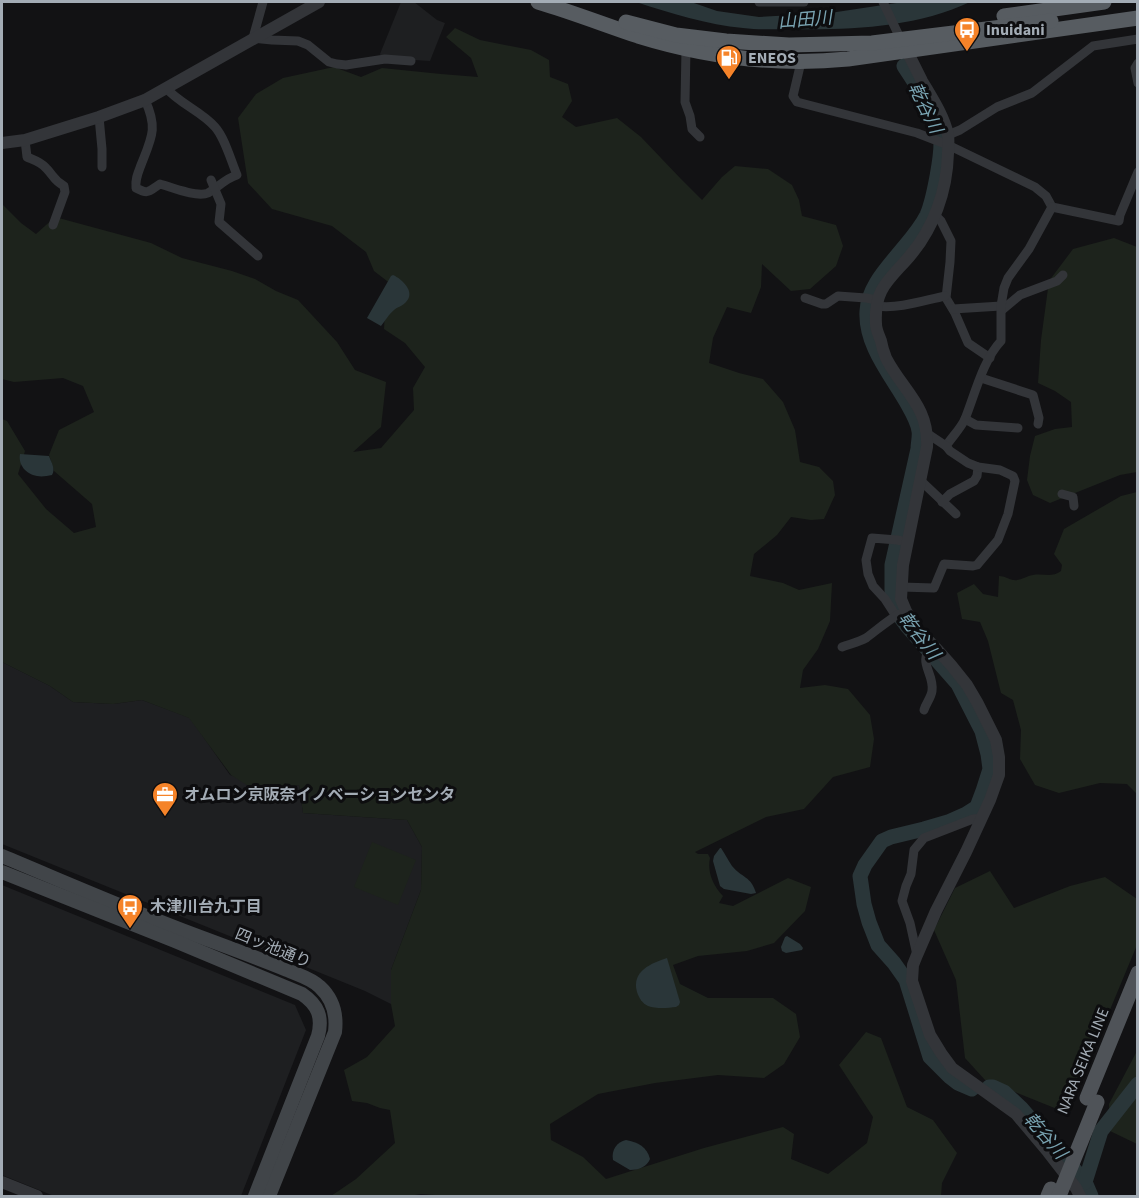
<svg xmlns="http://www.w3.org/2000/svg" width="1139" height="1198" font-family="'Source Sans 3','Noto Sans JP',sans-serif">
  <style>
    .built { fill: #1e1f21 }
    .green { fill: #1d231c }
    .water { fill: #2a3639 }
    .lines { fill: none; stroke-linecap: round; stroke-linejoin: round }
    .river { stroke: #2a3639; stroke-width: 15 }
    .minor { stroke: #333539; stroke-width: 9 }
    .tertiary { stroke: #333539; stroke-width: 12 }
    .secondary { stroke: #414549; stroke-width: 14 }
    .primary { stroke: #4f5358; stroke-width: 15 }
    .trunk { stroke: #575c61; stroke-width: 15 }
    .primary-bridge { stroke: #4f5358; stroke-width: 15 }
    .labels { text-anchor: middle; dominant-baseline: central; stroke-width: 6; stroke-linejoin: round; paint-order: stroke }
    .poi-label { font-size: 16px; font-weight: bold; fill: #a3acb5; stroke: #0d0d0f; text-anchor: start }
    .street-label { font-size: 16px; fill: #a3acb5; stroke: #0d0d0f }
    .water-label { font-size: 18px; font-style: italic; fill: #79a3b1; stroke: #0d0d0f }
  </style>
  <rect width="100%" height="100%" fill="#121214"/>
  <g class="built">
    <path d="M401,2H414L437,20L445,23L430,61L382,58L380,54Z"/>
    <path d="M2,662L50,686L73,702L113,704L142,700L190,718L230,775L278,790L299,785L303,813L407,820L422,847L421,890L391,970V1004L365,991L2,844Z"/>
    <path d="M2,885L295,1005L306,1030L241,1196H54L2,1175Z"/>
  </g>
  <g class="green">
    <path d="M455,28L480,40L531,50L549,60L550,77L568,84L572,101L562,117L576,127L617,118L641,137L681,179L702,200L722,177L735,166L768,169L792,185L799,200L802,216L836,225L843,246L836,266L810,289L791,291L762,264L761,287L751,313L727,307L713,338L709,363L739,373L763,379L783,402L795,430L800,462L819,467L833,481L835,495L824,519L811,520L791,517L777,535L754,554L750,576L783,583L799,590L832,583L830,621L818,649L803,670L800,688L825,685L848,689L870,715L874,739L870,767L833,777L804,809L766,817L695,852L698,854H708L710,858C707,872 713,886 723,896L719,903L733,906L788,878L811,887L805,911L774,943L747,951L698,956L673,965L680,984L708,998H773L796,1014L800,1037L784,1064L764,1078L718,1075L655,1083L598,1094L550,1124L551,1140L583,1157L606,1179L704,1148L783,1127L794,1134L791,1159L828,1174L867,1143L873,1117L839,1065L866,1032L881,1038L907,1107L933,1120L957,1153L942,1183L941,1196H448L421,1194L409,1196H331L356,1179L395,1143L390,1110L380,1108L367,1103L352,1101L344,1070L367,1057L395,1026L391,1004V970L421,890L422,847L407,820L303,813L299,785L278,790L253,789L231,775L189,718L142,700L113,704L73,702L50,686L2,662V419L7,421L25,451L18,474L46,509L74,533L96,527L92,504L54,471L49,455L59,430L94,412L83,386L63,378L14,382L2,379V204L21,223L36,234L55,217L151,243L182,258L232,271L255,279L276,291L298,300L337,342L355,370L386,382L381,427L353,452L381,448L414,410L413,388L425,367L405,343L384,329L385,311L400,291L374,271L366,252L332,226L272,209L248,183L238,118L256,94L283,78L334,67L361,77L382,68L441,74L478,77L471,58L446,37Z"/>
    <path d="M1114,238L1137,247V472L1120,475L1050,503L1033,495L1027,480L1030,456L1035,436L1055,429L1072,427L1071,402L1055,391L1038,383L1041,340L1049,281L1073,249Z"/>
    <path d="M1137,492V794L1127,784L1100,783L1059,793L1035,785L1020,759L1021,730L1013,700L1001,693L988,641L980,622L962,619L957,593L974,584L983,594L998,597L999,576C1005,576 1008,579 1013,580C1021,581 1026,576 1033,575C1043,573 1052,578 1061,571L1062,565L1054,554L1064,529L1121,496Z"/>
    <path d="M372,842L416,860L398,905L354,887Z"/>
    <path d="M990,871L1014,908L1070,886L1105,877L1137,899V945L1067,1113L985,1080L965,1058L956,980L934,930L955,888Z"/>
    <path d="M1137,1051L1138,1144H1137L1110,1131L1109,1104Z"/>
  </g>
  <g class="water">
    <path d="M636,2H691L717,11L759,17L830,13L903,2H970C915,28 849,30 789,29C774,29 758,30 743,28C708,25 670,13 636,2Z"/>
    <path d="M393,275C402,279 416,292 406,302C403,306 397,307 394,310C389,314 385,321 381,326L367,318L391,276Z"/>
    <path d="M20,454L49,456C51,462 56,469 52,475C47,476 42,477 37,476C26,474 18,465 20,454Z"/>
    <path d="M720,848H721C725,854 728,860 732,866C742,878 751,876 756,893L751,894L724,889L720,886L713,861L714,856Z"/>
    <path d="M787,936L800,944L803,948L802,950L786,953L782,951L781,947L785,937Z"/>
    <path d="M667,958L680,1002L679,1005L676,1007C668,1008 656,1009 648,1006C642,1003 639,998 637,992C631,971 652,963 667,958Z"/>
    <path d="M626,1140C638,1142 647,1147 650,1159C647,1167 638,1170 630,1170L613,1160C611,1150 617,1142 626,1140Z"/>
  </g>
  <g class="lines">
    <g class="river">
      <path d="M904,66C918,87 933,110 940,135C944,149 933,201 927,215C920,229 909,241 900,252C886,269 868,288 867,311C865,346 892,376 908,405C912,412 918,423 919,431C920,436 918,443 918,449L892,565V591L894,602L899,615L907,626L958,684L982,731L988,754L990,769L983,791L977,807L966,814L948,822L924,829L891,837L882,841L865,865L860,876L864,904L869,922L878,945L894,963L906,980L930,1057L949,1076L958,1083L972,1089"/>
      <path d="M989,1087H993L1004,1092L1021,1108L1085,1182L1091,1196"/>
      <path d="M1085,1182L1101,1131L1138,1084"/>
    </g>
    <g class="minor">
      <path d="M263,2L253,38L272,40L298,41L308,45L329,62L337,64L346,65L385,59L411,61"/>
      <path d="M759,2H804"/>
      <path d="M883,2L900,38"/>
      <path d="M686,49L685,102L690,116L692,129L700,137"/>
      <path d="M801,62L793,96L797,102L917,133L948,145L1035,187L1046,196L1052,207L1119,221L1120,215L1138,172"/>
      <path d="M1138,63L1135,68L1138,83"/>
      <path d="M145,100C158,128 152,137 141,165C138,173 135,179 136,188C149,195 149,191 160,184C171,187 197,198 208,193C218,188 224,179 237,175C231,161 225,138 215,127C201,111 180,104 166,88"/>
      <path d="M99,117L102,149V167"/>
      <path d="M948,135L960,130L997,107L1032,93L1093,46L1138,39"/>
      <path d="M25,140L27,157C34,160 41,162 46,168C54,176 53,180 64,186L65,192L53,225"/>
      <path d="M211,180L221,204L219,222L258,256"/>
      <path d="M935,215L941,221L951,241L950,262L946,298L955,313L968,343L990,358"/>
      <path d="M805,298L822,304H826L838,296L866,298L877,300"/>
      <path d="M876,306C899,309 922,301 945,296"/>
      <path d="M953,309L1001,306"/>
      <path d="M1002,310L1020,295L1057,281L1063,275"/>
      <path d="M981,378L1033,395L1039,418L1038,424"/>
      <path d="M965,419L976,425L1018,428"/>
      <path d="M946,446C952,437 961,428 965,419C975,394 983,360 1001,341V306L1004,288L1008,278L1029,249L1052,207"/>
      <path d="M920,480L956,514"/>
      <path d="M1062,494L1073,497L1074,506"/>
      <path d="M942,502L950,494L974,481L977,476L978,467"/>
      <path d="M901,587L934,588L944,564L973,566L977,565L998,540L1008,514L1015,481L1013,476L1000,470L978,467L968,463L950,451L946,446L928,434"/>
      <path d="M896,616L885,599L873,586L868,574L866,560L872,538L897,540L907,542"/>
      <path d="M842,647C850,644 859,642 866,638C877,630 887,621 899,614"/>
      <path d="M924,710C926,703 931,698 932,691C935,673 915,661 934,646"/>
      <path d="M917,955L910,923L902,901L906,886L911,874L914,850L924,838L973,819L982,818"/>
    </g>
    <g class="tertiary">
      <path d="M904,45C910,57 916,69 922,81C932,98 944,116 948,135C949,140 948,147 948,153C947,191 934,228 909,257C888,281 874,289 876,324C876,330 879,335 881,341C882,347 884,353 886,358C903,391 929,406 927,447L903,565L901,599L906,611L918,631L934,646L951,665L967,685L977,702L996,740L999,757V775L990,800L966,852L936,911L917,955L913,965L912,981L930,1035L941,1053L952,1068L1016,1114L1048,1152L1076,1188L1080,1196"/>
      <path d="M2,143L25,140L99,117L145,100L319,2"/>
      <path d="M2,1182L37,1196"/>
    </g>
    <g class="secondary">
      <path d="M2,856C69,884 137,914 206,939C233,949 260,959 287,970C298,975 311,978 320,987C333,999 337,1015 335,1032L269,1196"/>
      <path d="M2,872L175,941L302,994C318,1005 323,1017 318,1036L255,1196"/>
    </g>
    <g class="primary">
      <path d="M1087,1098L1138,973"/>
      <path d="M1048,1196L1051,1189"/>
    </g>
    <g class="trunk">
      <path d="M538,2C572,12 605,25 638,36C706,57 778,66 848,59L1138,18"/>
      <path d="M1004,16L1104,2"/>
      <path d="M626,22L676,35L726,41L789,45L872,43L1051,21"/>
    </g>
    <path class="primary-bridge" d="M1059,1196L1097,1102"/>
  </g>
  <defs>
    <symbol id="bus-pin" viewBox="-11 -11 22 30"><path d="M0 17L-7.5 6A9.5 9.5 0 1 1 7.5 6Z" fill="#f58329" stroke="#0d0d0f"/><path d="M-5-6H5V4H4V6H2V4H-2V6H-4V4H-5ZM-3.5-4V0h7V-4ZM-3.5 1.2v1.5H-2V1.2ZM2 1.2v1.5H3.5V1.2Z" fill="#fff"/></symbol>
    <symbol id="fuel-pin" viewBox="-11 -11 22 30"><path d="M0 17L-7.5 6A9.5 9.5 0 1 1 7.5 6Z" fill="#f58329" stroke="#0d0d0f"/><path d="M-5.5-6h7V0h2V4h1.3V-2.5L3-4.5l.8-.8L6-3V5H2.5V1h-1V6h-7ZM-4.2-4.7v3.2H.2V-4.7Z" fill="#fff"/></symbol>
    <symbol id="office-pin" viewBox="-11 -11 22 30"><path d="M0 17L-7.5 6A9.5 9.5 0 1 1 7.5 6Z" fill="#f58329" stroke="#0d0d0f"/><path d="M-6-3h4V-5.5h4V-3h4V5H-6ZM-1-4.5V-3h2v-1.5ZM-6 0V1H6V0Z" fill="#fff"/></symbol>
  </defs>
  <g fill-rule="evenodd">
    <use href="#bus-pin" x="952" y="15" width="30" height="40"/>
    <use href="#fuel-pin" x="714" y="43" width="30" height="40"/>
    <use href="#office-pin" x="150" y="780" width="30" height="40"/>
    <use href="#bus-pin" x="115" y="892" width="30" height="40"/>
  </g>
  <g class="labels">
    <g class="poi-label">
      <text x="986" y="30">Inuidani</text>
      <text x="748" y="58">ENEOS</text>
      <text x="184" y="795">オムロン京阪奈イノベーションセンタ</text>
      <text x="150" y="907">木津川台九丁目</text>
    </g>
    <g class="street-label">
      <text transform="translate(273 948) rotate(22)">四ッ池通り</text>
      <text transform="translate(1083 1061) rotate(-68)">NARA SEIKA LINE</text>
    </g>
    <g class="water-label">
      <text transform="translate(805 20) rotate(-5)">山田川</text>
      <text transform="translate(925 108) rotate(64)">乾谷川</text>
      <text transform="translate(919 636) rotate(52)">乾谷川</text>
      <text transform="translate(1045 1136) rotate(49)">乾谷川</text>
    </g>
  </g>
  <rect width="1139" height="1198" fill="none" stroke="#a3acb5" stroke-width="6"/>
</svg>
